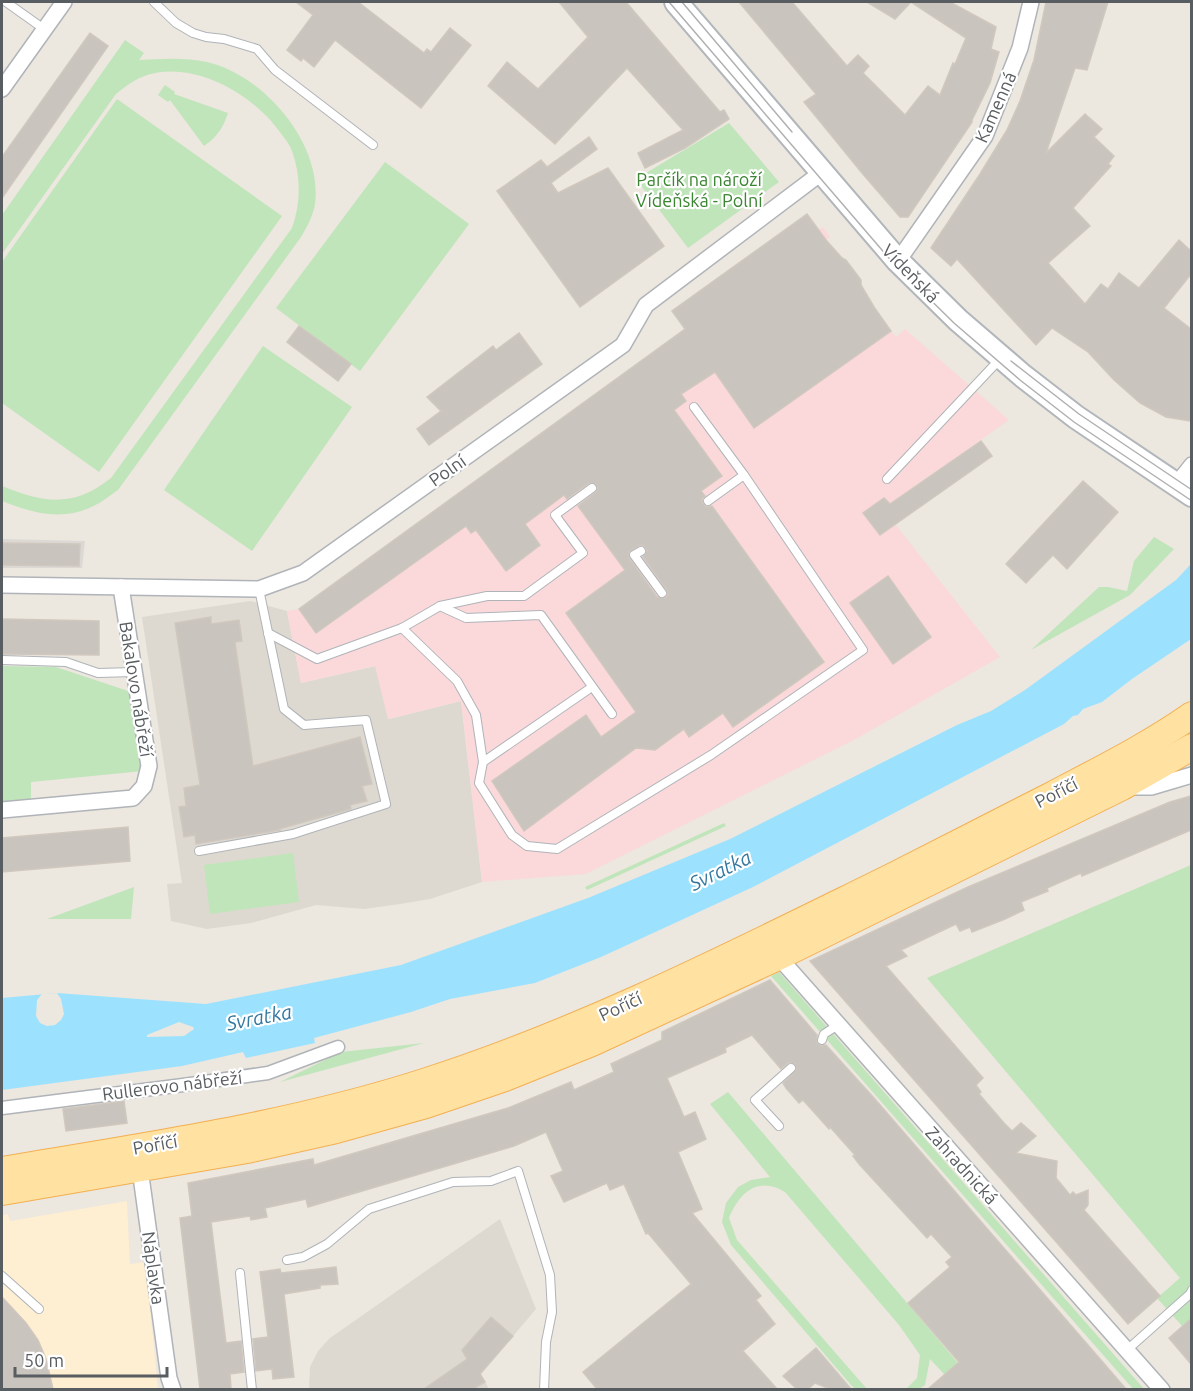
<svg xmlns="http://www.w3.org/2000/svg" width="1193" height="1391" font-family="Ubuntu,sans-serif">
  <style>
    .commercial { fill: #feeed2 }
    .industrial { fill: #dcd9d4 }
    .education { fill: #ded9d0 }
    .medical { fill: #fbd9db }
    .green { fill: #c0e5ba }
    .water { fill: #9ce2ff; fill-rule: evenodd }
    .pier { fill: #ece7df }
    .building { fill: #c9c4be; stroke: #d0c8be; stroke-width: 1.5; fill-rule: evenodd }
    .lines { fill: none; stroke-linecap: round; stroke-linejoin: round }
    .service-casing { stroke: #b0b4b8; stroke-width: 10 }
    .pedestrian-casing { stroke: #b0b4b8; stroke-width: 15 }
    .minor-casing { stroke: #b0b4b8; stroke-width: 18 }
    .secondary-casing { stroke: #b1b6bb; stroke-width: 26 }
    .primary-casing { stroke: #f3af51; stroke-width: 28 }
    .service { stroke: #fff; stroke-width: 8 }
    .pedestrian { stroke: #fff; stroke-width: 12 }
    .minor { stroke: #fff; stroke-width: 15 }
    .secondary { stroke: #fff; stroke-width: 22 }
    .primary { stroke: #ffe2a1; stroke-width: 26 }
    .tram { stroke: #afb0b1; stroke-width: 1.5 }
    .labels { text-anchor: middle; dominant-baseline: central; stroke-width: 4.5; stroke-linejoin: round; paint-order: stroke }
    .street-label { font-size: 18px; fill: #585d61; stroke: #fff }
    .park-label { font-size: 18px; fill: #3b8533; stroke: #fff }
    .water-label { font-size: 20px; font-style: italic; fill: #35789f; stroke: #fff }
  </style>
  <rect width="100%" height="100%" fill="#ece7df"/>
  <path class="commercial" d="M127,1201L130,1264L146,1262L158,1389H2V1215L8,1214L10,1221Z"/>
  <path class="industrial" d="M2,539L85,541L82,568H2Z"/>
  <g class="education">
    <path d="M250,601L287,611L301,683L376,666L389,719L461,701L482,882L430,899L400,904L364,909L316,905L251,923L207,929L171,921L167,884L182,883L142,617Z"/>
    <path d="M500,1219L536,1309L481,1374L489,1389L309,1390L310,1367L318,1351L330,1338Z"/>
  </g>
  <path class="medical" d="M823,227L830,237L826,241L841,258L846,260L861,280L863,293L896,337L905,329L1009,420L890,504L884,499L868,519L880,535L895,524L1000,657L854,740L586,874L482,882L461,701L388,719L375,666L301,683L287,611L299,609L659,349L685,329L673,312Z"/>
  <g class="green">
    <path d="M125,40L144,53L139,60C162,59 184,57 207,62C264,75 323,144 315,204C313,216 307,227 301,237L118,490C109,496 100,504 89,508C60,521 29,512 2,501V486C44,503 73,508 111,478L292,228C301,203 301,176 292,151C290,145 286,140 282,135C256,96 196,60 147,75C135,79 126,86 116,94L2,254V215Z"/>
    <path d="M165,85L175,92L174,94L228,113C223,128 217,137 204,146L170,100L168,102L158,95Z"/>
    <path d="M117,99L282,216L99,472L2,403V262Z"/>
    <path d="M729,123L779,182L688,248L636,179Z"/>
    <path d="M385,162L469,224L360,371L276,308Z"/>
    <path d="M263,346L352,407L252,551L164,490Z"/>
    <path d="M1154,537L1174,549L1130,595L1031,650L1099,587H1108L1127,591L1134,561Z"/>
    <path d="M2,666L56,667L134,693L143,771L31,782V801L2,804Z"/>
    <path d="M724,823L726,826L587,890L585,887Z"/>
    <path d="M293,853L299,902L210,914L204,865Z"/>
    <path d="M1191,865L1192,1320L1183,1327L1157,1298L1180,1278L927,978Z"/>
    <path d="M134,887L131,919H47Z"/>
    <path d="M779,972L1144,1389H1133L771,976Z"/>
    <path d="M424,1043L280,1082L341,1052Z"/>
    <path d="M728,1092L958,1363L945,1375L930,1359L925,1385L919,1389H906L917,1378L920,1355L899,1325L785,1192C758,1176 740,1192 729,1218L737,1240L867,1389H855L851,1385L731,1245L722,1222L726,1203L738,1187L751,1180L770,1177L710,1104Z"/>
  </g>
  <path class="water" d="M1191,564V639L1132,679L1102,702L1083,709L1078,715L1073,716L1064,724L753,887L601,957L535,983L450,999L411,1012L314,1038L315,1043L246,1058L243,1052L182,1066L2,1090V998L57,993L206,1004L401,965L588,898L730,839L957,725L991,711L1025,690L1176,580ZM179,1022L193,1027L194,1029L184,1036L147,1037V1035Z"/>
  <path class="pier" d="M57,993L61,999L64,1014L61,1020L55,1025L47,1026L40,1023L36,1016L37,1000L42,994Z"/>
  <g class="building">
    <path d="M296,2H358L424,53L427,49L431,52L450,28L471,45L421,108L335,40L314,67L303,58L301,61L287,50L313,15Z"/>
    <path d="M559,2H626L720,112L724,110L729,119L685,148L645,168L638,153L683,130L627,68L555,144L488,86L507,62L538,89L588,37Z"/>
    <path d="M739,2H792L847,66L858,55L869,66L863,73L905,115L928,86L940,95L953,63L955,64L966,38L911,2L895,19L867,2H950L996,27L991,49L999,52L990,83L972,120V122L908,217H900L862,173L804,102L816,94Z"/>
    <path d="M1046,2H1108L1087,70L1075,68L1046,153L1085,114L1102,129L1094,137L1114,156L1108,164L1111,166L1073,208L1090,226L1048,263L1085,304L1101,284L1108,289L1119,273L1139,288L1179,240L1191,251V274L1164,308L1191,329V421L1166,417L1140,403L1114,380L1088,352L1052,328L1036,345L957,259L951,266L931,248L980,174L1007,130L1020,101L1034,60Z"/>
    <path d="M90,33L108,46L2,198V157Z"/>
    <path d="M589,137L597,149L551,183L558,193L608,168L664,246L580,307L497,191L541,160L547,167Z"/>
    <path d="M807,214L826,240L842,258L846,260L861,280V285L874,307L891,331L754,428L715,372L681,394L686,401L674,410L722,476L701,491L705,496L702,499L703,504L706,507L712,506L824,662L733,727L723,713L689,737L684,729L655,750L636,748L524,831L492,781L586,715L601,737L636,712L566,613L625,570L578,506L596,492L598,488L596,484L589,483L567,499L564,495L525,524L540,545L506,571L476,530L471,533L466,526L316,633L299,609L685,329L672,311ZM640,545L644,546L647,550L643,557L667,590L668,595L665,598L657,597L629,558V552Z"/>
    <path d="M299,326L351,364L338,381L287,342Z"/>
    <path d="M519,333L542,364L429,445L417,429L441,411L427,397L493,346L496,350Z"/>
    <path d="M981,441L992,456L880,535L863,513L884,498L890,504Z"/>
    <path d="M1083,481L1118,512L1067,569L1053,555L1026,583L1006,564Z"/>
    <path d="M2,543L80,544L79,566L2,565Z"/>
    <path d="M888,576L931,637L893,664L850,603Z"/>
    <path d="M211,617V624L239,620L242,641L235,642L253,766L360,737L372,784L362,786L367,801L350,805L351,809L279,829L280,830L196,844L195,835L184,837L179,807L186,806L184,788L200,785L175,623Z"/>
    <path d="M2,619L99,621V655L2,654Z"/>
    <path d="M1191,796V830L1082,876L1081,873L1047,888L1048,891L1021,902L1024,910L1005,919L972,932L970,927L960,931L956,924L901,950L907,956L886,966L983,1078L976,1085L981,1092L979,1094L1004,1123L1012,1131L1021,1123L1036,1136L1016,1153L1057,1161L1056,1178L1070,1195L1073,1192L1076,1195L1088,1190V1205L1084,1210L1160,1296L1128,1324L810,961L968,887L1170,802Z"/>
    <path d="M128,827L130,861L2,872V838Z"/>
    <path d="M770,980L817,1035V1043L821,1046L826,1045L874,1098L1126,1389H928L959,1362L908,1303L950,1267L946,1262L952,1257L931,1234L927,1238L859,1164L853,1156L855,1155L830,1127L829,1129L803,1100L799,1103L786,1088L783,1083L796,1070L795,1064L789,1062L781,1069L752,1035L725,1048L726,1052L667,1078L684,1117L695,1112L706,1139L678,1152L702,1209L692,1213L761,1296L756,1300L775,1324L743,1351L777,1389H597L583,1372L691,1284L648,1233L646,1234L624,1184L610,1190L607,1183L564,1202L551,1176L563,1171L546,1132L514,1146L308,1207L306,1199L265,1208L267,1217L251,1220L250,1216L211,1222L226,1343L241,1341L244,1372L230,1374L231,1389H200L180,1218L192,1216L188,1183L313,1159L314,1165L508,1108L571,1082L574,1090L614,1072L611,1064L662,1040V1032Z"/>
    <path d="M124,1101L127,1123L66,1131L63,1109Z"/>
    <path d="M336,1267L338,1284L320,1285V1288L284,1294L294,1377L273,1379L272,1369L256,1371L253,1339L268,1337L260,1272L280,1269L281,1273Z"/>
    <path d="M2,1297L26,1323L38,1340L46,1359L53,1389H2Z"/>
    <path d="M491,1317L513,1336L480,1374L485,1382L473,1389H424L467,1359L462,1350Z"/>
    <path d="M1191,1319V1364L1169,1338Z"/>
    <path d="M816,1348L851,1389H830L815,1383L808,1389H797L783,1376Z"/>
  </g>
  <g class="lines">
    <defs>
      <g id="service">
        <path d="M6,2L44,29"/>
        <path d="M154,2L176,23L193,33L206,37L224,39L257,49L275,70L373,145"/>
        <path d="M887,479L1000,359"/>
        <path d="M708,501L744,475"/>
        <path d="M641,551L634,555L662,593"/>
        <path d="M440,606L487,596H524L583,553L555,515L592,488"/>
        <path d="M402,628L457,681L476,715L483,762L592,687"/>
        <path d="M268,633L317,659L402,628L440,606L466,618L541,615L612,714"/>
        <path d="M2,660L66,662L98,673L134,672"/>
        <path d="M483,762L479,783L512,835L527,846L557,849L711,755L863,650L744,475L694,407"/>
        <path d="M199,851L293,834L386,804L366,720L304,725L284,709L259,589"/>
        <path d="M822,1040L824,1034L838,1025"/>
        <path d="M779,1126L755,1100L791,1068"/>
        <path d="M287,1260L303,1257L327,1244L369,1209L453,1182L491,1181L518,1171L550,1275L552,1312L546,1342L544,1390"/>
        <path d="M240,1273L252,1390"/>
        <path d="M2,1276L39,1309"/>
        <path d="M1127,1350L1190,1294L1192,1290"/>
      </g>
      <path id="pedestrian" d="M2,1108L183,1085L268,1073L338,1047"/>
      <g id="minor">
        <path d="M2,89L64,2"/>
        <path d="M898,261L985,136L1020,48L1031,2"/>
        <path d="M1176,485L1192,465"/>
        <path d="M2,585L259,589L303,573L623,345L646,305L821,173"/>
        <path d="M1128,787H1151L1192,775"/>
        <path d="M2,810L133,798L144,786L149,766L121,587"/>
        <path d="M775,953L1162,1390"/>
        <path d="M139,1162L169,1378L173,1390"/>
      </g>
      <path id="secondary" d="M676,2L898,261L958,320L1023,376L1076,417L1192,495"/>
      <g id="primary">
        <path d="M2,1170C143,1146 287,1126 424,1082C586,1030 738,952 891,877C945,850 998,822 1052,795C1099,770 1148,746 1192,715"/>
        <path d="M2,1192L247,1150L336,1130L426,1105L505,1078L592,1043L778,957L1122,787L1192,747"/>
      </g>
    </defs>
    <use href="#service" class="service-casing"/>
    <use href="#pedestrian" class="pedestrian-casing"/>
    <use href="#minor" class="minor-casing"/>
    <use href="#secondary" class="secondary-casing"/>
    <use href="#primary" class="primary-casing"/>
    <use href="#service" class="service"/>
    <use href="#pedestrian" class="pedestrian"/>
    <use href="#minor" class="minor"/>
    <use href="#secondary" class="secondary"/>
    <use href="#primary" class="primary"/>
    <g class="tram">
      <path d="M669,2L894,264L954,323L1020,380L1074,422L1192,501"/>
      <path d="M682,2L792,132"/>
      <path d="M1011,361L1079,414L1192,490"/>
    </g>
  </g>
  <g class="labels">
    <g class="street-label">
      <text transform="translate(995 107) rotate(-66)">Kamenná</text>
      <text transform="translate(911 273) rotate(46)">Vídeňská</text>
      <text transform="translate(447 470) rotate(-35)">Polní</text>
      <text transform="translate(137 689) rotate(81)">Bakalovo nábřeží</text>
      <text transform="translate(1056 792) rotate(-27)">Poříčí</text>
      <text transform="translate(620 1006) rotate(-25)">Poříčí</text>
      <text transform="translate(172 1085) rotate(-7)">Rullerovo nábřeží</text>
      <text transform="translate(155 1144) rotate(-10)">Poříčí</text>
      <text transform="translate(962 1165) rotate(48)">Zahradnická</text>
      <text transform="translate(154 1268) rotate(82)">Náplavka</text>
    </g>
    <g class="park-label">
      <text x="699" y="179">Parčík na nároží<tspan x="699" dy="21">Vídeňská - Polní</tspan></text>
    </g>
    <g class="water-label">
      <text transform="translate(720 870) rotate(-26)">Svratka</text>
      <text transform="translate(259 1017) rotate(-11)">Svratka</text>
    </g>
  </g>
  <rect width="1193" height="1391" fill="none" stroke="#585d61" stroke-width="6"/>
  <path d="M15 1367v9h152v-9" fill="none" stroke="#585d61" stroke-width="3"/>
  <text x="24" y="1367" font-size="18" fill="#585d61" stroke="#ffffff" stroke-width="4.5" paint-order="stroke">50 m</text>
</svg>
